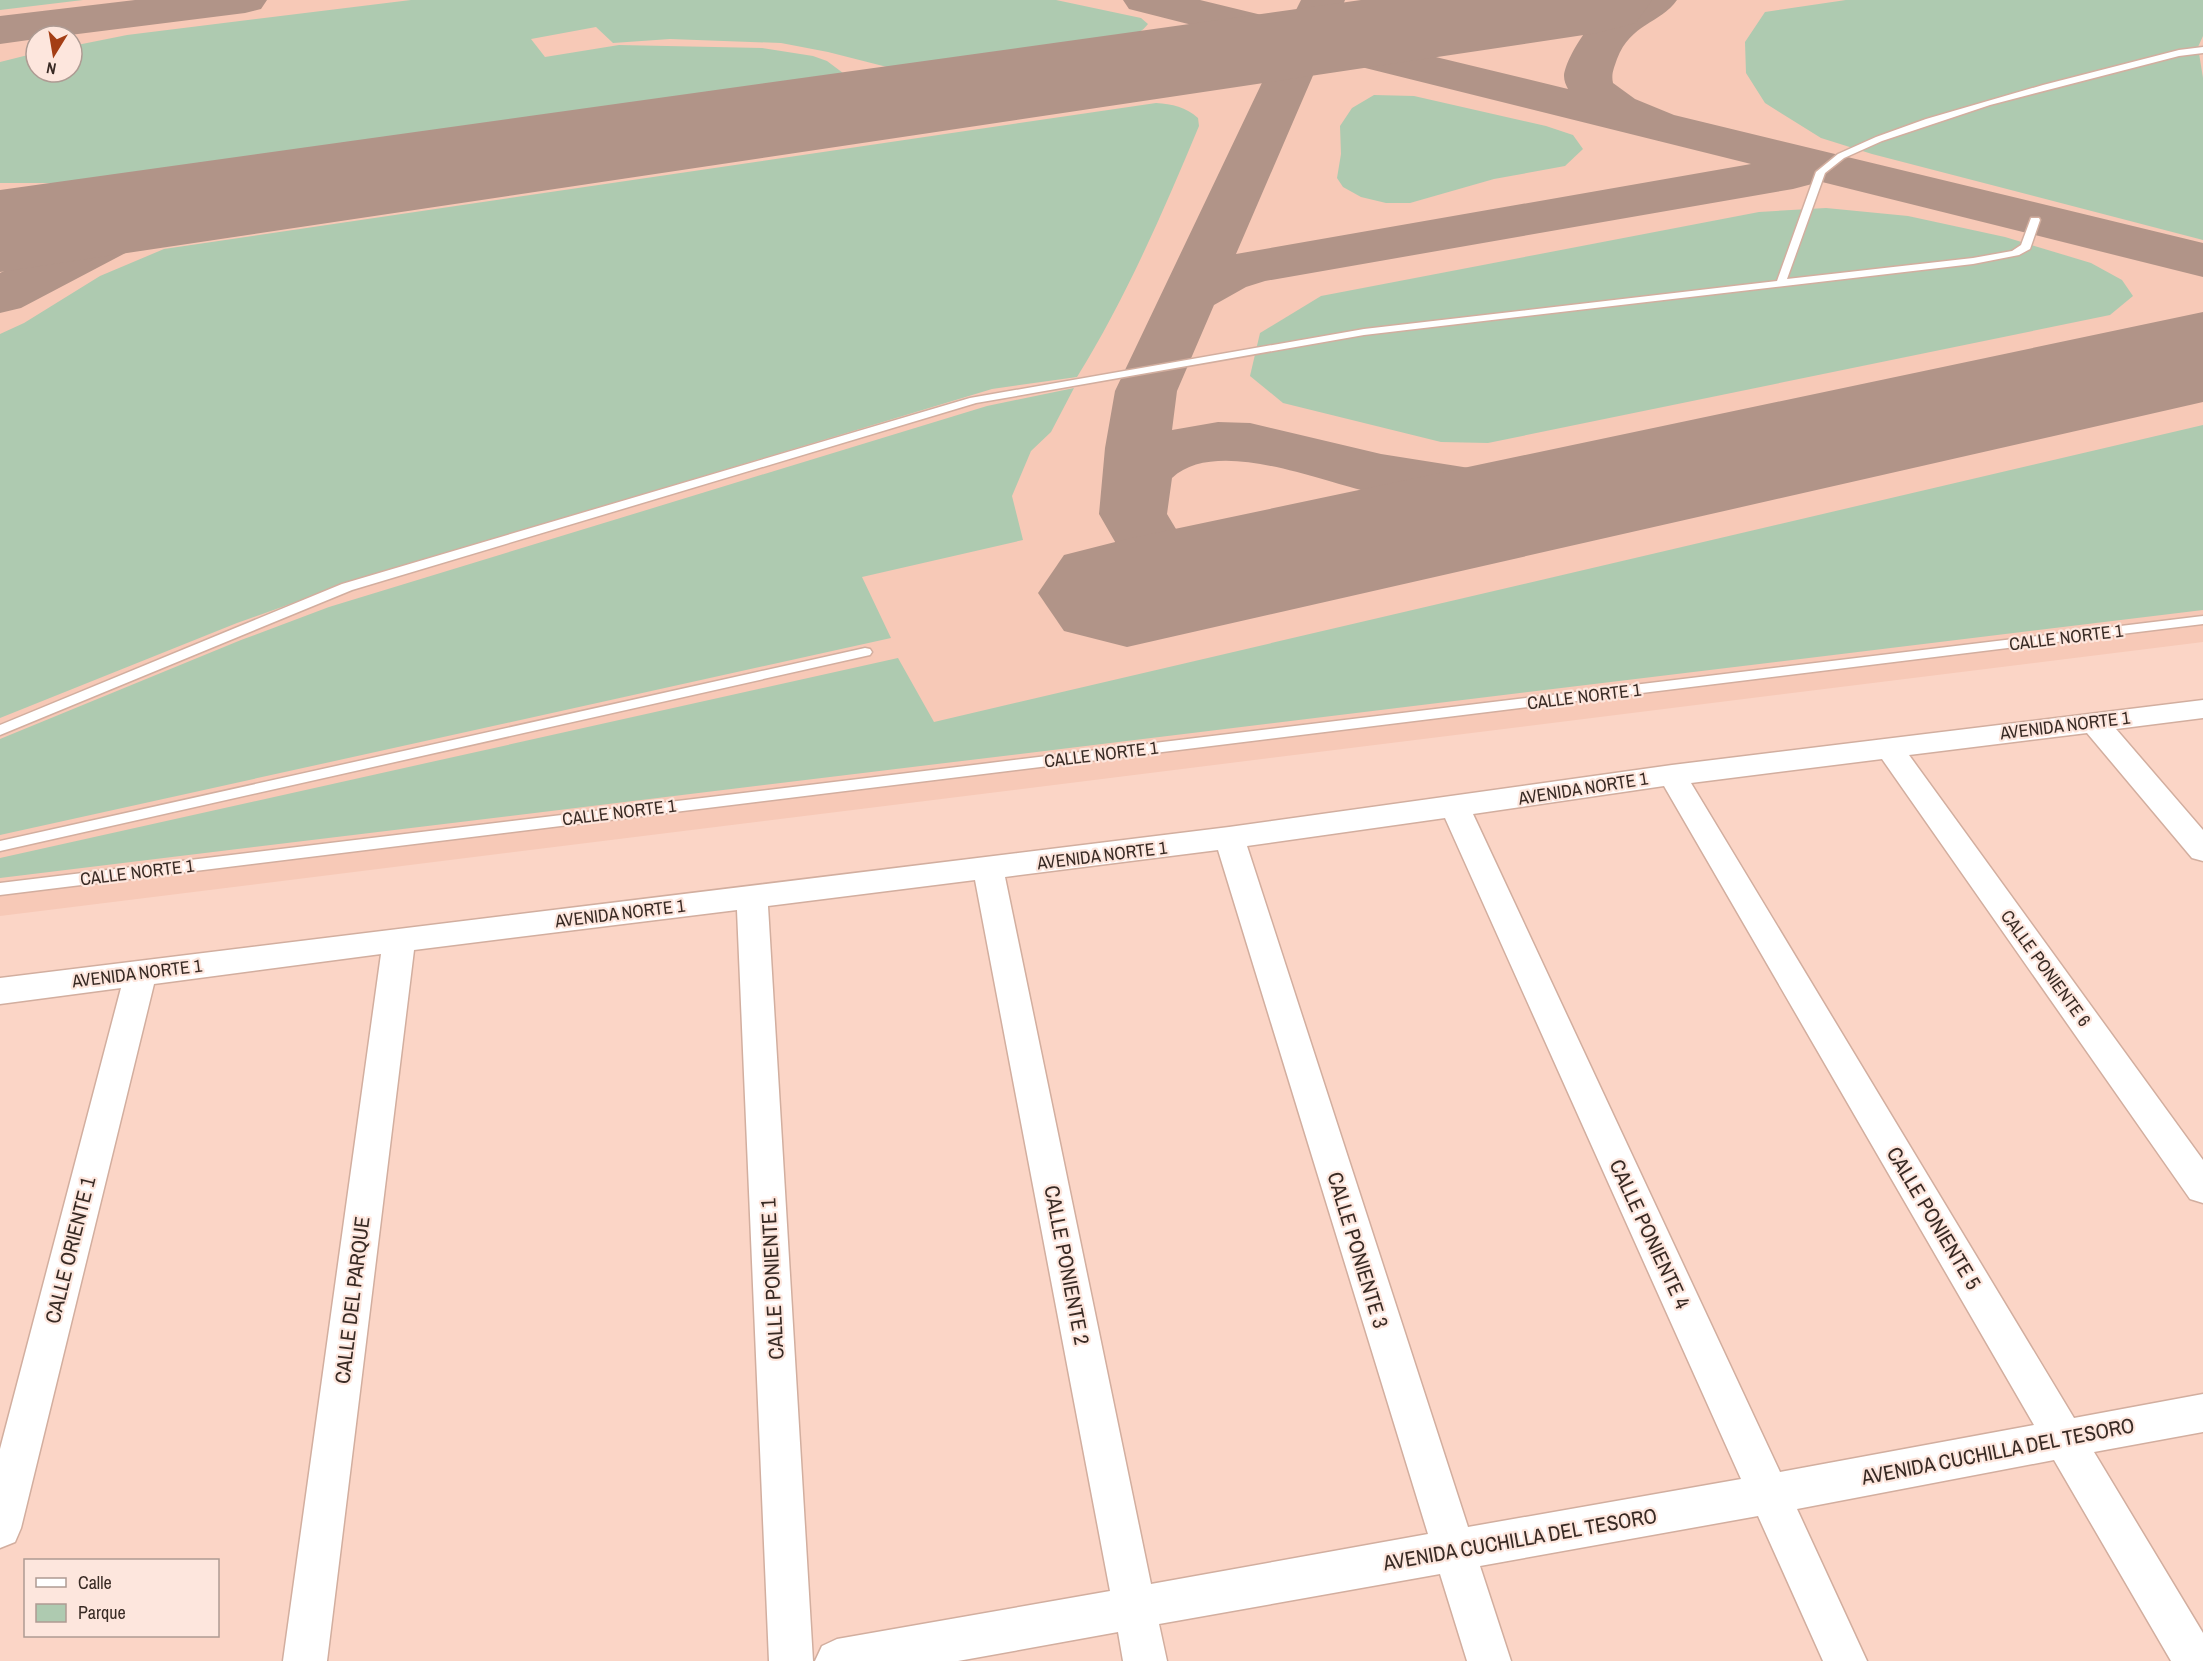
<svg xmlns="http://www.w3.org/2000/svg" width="2203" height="1661" font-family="'Archivo Narrow',sans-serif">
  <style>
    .built { fill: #f7c9b7; fill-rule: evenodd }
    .green { fill: #aecab0 }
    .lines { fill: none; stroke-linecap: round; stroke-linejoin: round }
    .taxiway { fill: #b19488; fill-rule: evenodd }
    .runway { fill: #b19488; fill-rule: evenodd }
    .service-casing { stroke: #d2ae9f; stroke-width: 3 }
    .minor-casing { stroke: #d2ae9f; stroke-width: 3 }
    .service { fill: #fff; fill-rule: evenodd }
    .minor { fill: #fff; fill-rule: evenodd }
    .labels { text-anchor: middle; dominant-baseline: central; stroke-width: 4.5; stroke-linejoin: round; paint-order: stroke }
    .street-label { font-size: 18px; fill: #382a24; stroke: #fde6dd }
    .near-street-label { font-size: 21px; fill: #382a24; stroke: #fde6dd }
  </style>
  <rect width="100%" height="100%" fill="#fbd5c6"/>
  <path class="built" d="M0,0H2203V642L0,916ZM36,36H72V72H36Z"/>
  <g class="green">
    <path d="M0,0H83L0,10Z"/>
    <path d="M411,0H1056L1141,18L1148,24C1141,33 1130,39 1119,35L887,67L828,52L781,43L670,39L613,43L596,27L531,39L545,57L619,45L762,48L813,56L827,61L843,73L57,183H0V62L36,53V72H72V46L127,35Z"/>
    <path d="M1846,0H2203V36L2198,47L2203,78V240L1872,154L1821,138L1765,103L1746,73L1745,42L1765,12Z"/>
    <path d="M1374,95L1414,96L1546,126L1573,135L1583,149L1565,166L1494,179L1410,203H1386L1361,197L1343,187L1337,178L1341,154L1340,126L1352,108Z"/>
    <path d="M1156,103C1172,104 1186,107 1198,118L1199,126C1164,210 1125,300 1077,377L992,389L349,583L237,623L0,718V334L24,323L100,276L164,249Z"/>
    <path d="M1826,208L1908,216L2005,237L2091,263L2122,280L2133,296L2110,315L1488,443L1441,442L1283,403L1250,376L1260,333L1321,296L1759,212Z"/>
    <path d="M1074,388L1051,432L1031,451L1012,496L1023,540L862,577L891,638L0,835V739L241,640L329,607L987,406Z"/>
    <path d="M2203,425V610L0,878V858L898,658L934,722Z"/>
  </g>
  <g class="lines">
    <g class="taxiway">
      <path d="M135,0H267L261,9L245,13L62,36H36V39L0,44V16Z"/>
      <path d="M1123,0H1200L1290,22L1301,0H1345L1332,32L1568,89C1566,85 1564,81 1564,76C1566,55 1600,5 1621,0C1636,0 1662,0 1677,0C1660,24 1631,23 1617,59C1614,68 1611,74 1613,83L1635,99L1674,115L2203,243V277L1814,180L1812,184L1793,189L1265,281L1246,287L1214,305L1177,391L1172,430L1218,422L1250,423L1381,454L1482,470H1560L1636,460L1659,466L1669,480L1659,494C1602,508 1542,515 1483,510C1443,507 1404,499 1365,491C1314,479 1215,438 1172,478L1167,514L1209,584L1198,599L1173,606L1148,599L1099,514L1105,448L1115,391L1279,47L1129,9ZM1321,57L1751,164L1236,254Z"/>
      <path d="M1363,0H1523L1533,2L1539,12L1533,22C1480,35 1421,24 1369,9Z"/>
      <path d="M220,184L239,189L247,200L239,211L205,219L154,238L21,308L0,313V273L115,215L172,195Z"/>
    </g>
    <g class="runway">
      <path d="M1361,0H1652L1636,23L1597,33L0,272V190Z"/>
      <path d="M2203,312V402L1127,647L1064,631L1038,593L1064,555L1127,539Z"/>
    </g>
    <defs>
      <g id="service">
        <path d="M2203,47V53L2179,56L1990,105L1882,141L1844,158L1825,173L1787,279L1973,258L2012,251L2021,245L2031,218H2039L2040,220L2030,249L2019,255L1973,264L1364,335L976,403L352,590L0,735V725L342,584L970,398L1364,329L1777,281L1816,172L1838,154L1876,137L1926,119L2043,85L2179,50Z"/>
        <path d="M2203,616V624L0,895V883Z"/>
        <path d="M865,648L870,649L872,652L870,655L0,851V841Z"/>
      </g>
      <path id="minor" d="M2203,700V718L2116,729L2203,830V861L2192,858L2087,733L1909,755L2203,1160V1203L2190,1199L1882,759L1691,783L2074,1418L2203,1394V1432L2094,1452L2203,1633V1661H2171L2054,1460L1797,1509L1867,1661H1823L1758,1516L1480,1566L1511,1661H1467L1440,1574L1159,1624L1167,1661H1123L1118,1632L958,1661H815L822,1646L837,1639L1110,1591L975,880L768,906L813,1661H769L737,910L414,950L327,1661H283L381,954L154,984L21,1528L15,1542L0,1548V1449L121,988L0,1004V978L1229,827L1672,765ZM1664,786L2034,1425L1780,1472L1473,814ZM1445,818L1741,1479L1468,1527L1247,846ZM1218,850L1428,1534L1151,1584L1005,877Z"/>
    </defs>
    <use href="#service" class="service-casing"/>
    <use href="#minor" class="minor-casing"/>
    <use href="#service" class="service"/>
    <use href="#minor" class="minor"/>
  </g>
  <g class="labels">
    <g class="street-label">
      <text transform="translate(2066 637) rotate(-7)">CALLE NORTE 1</text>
      <text transform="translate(1584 696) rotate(-7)">CALLE NORTE 1</text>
      <text transform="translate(2065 725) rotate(-7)">AVENIDA NORTE 1</text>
      <text transform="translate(1101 754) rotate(-7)">CALLE NORTE 1</text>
      <text transform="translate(1583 788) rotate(-9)">AVENIDA NORTE 1</text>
      <text transform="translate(619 812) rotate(-7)">CALLE NORTE 1</text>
      <text transform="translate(1102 855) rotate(-7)">AVENIDA NORTE 1</text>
      <text transform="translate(137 872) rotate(-7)">CALLE NORTE 1</text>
      <text transform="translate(620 913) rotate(-7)">AVENIDA NORTE 1</text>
      <text transform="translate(2046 968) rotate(54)">CALLE PONIENTE 6</text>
      <text transform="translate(137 973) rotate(-7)">AVENIDA NORTE 1</text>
    </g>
    <g class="near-street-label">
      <text transform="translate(1934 1218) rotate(59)">CALLE PONIENTE 5</text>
      <text transform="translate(1650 1234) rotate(65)">CALLE PONIENTE 4</text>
      <text transform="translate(70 1250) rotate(-76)">CALLE ORIENTE 1</text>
      <text transform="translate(1358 1250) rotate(73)">CALLE PONIENTE 3</text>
      <text transform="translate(1067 1265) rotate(79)">CALLE PONIENTE 2</text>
      <text transform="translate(772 1279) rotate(-93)">CALLE PONIENTE 1</text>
      <text transform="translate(352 1300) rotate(-83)">CALLE DEL PARQUE</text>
      <text transform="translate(1998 1451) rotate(-11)">AVENIDA CUCHILLA DEL TESORO</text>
      <text transform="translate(1520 1539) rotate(-10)">AVENIDA CUCHILLA DEL TESORO</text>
    </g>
  </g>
  <rect x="24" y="1559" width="195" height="78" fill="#fde6dd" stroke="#ae9b93" stroke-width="1.5"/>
  <rect x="36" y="1578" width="30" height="9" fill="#ffffff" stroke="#ae9b93" stroke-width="1.5"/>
  <text x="78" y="1589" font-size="18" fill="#382a24">Calle</text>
  <rect x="36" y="1604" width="30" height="18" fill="#aecab0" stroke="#ae9b93" stroke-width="1.5"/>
  <text x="78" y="1619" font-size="18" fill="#382a24">Parque</text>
  <g transform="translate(54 54) rotate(191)"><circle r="28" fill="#fde6dd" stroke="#ae9b93" stroke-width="1.5"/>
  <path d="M0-4.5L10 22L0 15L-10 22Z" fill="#a43e15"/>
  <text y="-9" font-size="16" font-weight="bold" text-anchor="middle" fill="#382a24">N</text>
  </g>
</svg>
